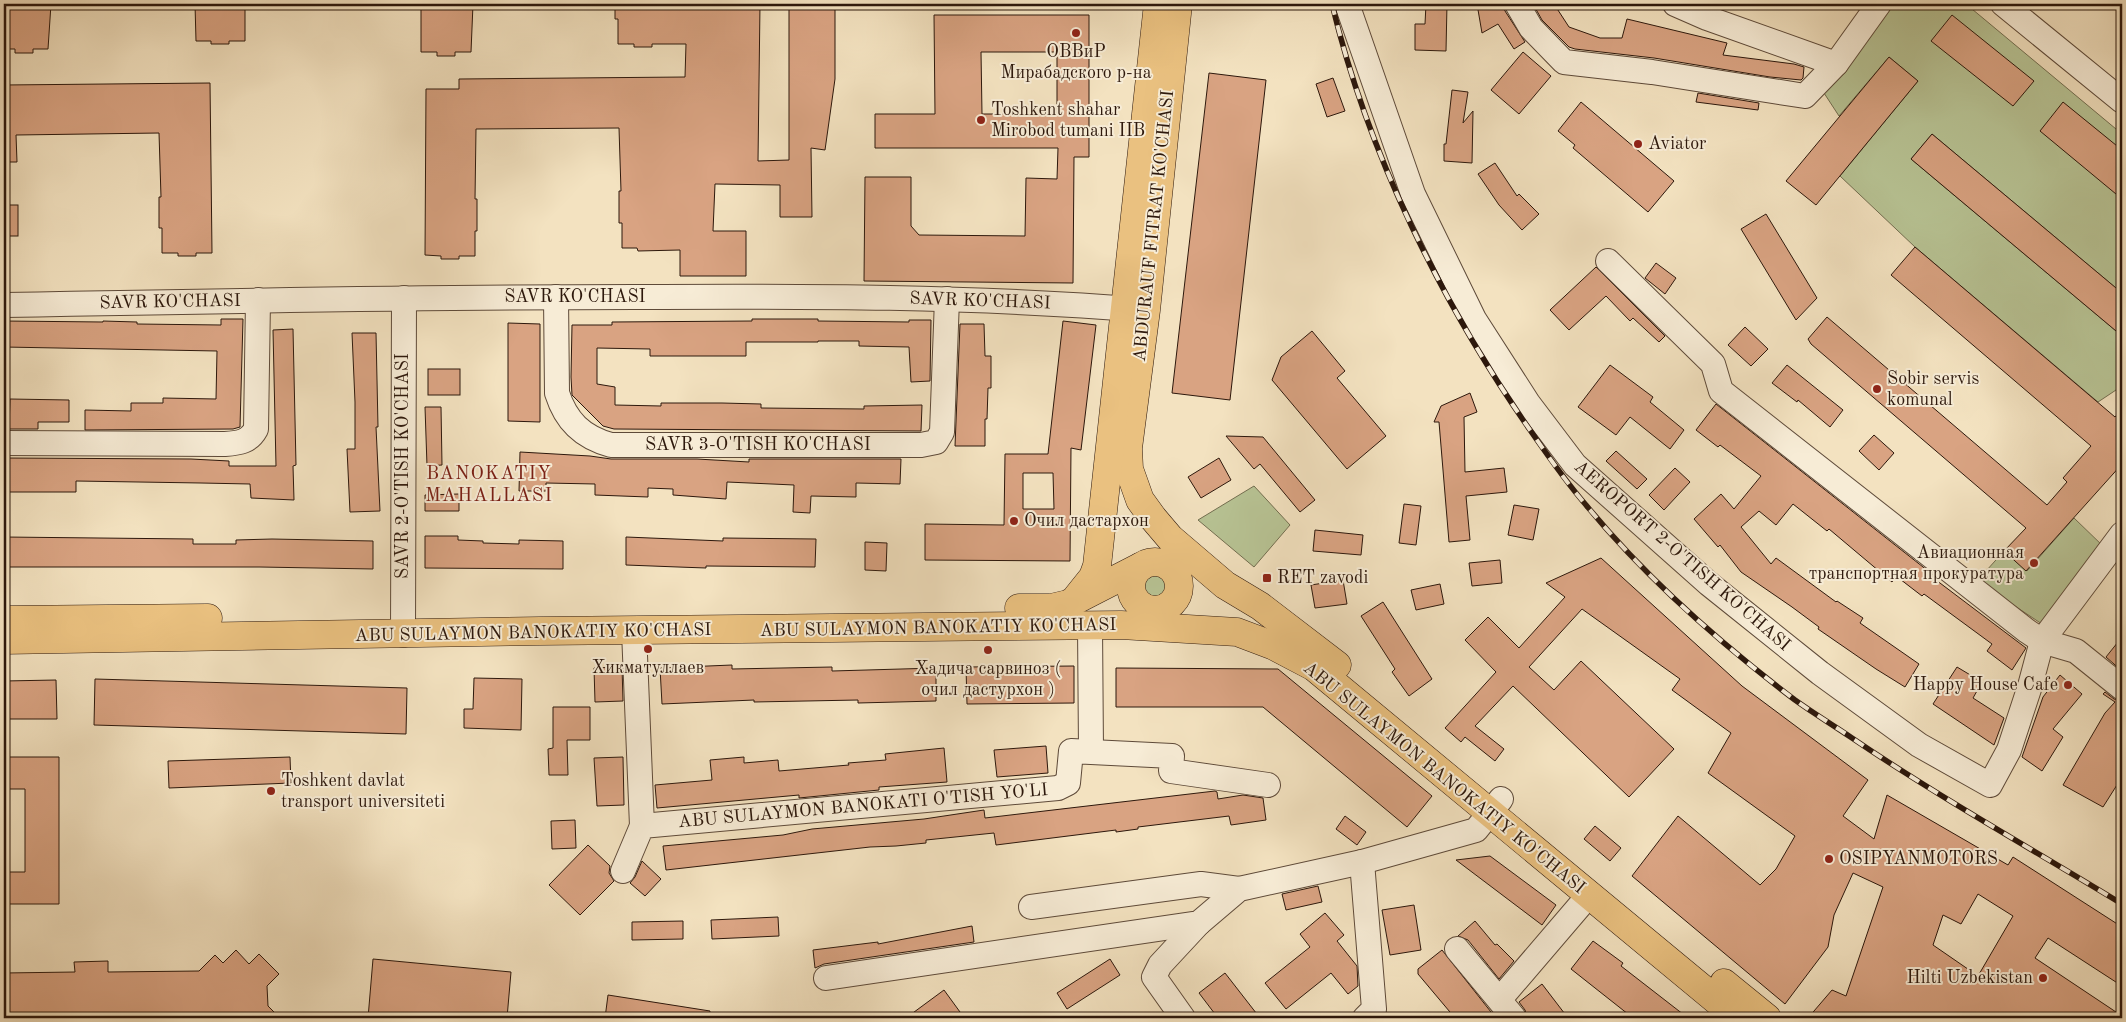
<svg xmlns="http://www.w3.org/2000/svg" width="2126" height="1022" font-family="'Old Standard TT',serif">
  <style>
    .green { fill: #b8c495; stroke: #726e50 }
    .building { fill: #d9a382; stroke: #2d180c; fill-rule: evenodd }
    .lines { fill: none; stroke-linecap: round; stroke-linejoin: round }
    .minor-casing { stroke: #5e4a39; stroke-width: 26 }
    .major-casing { stroke: #2d180c; stroke-width: 29 }
    .minor { stroke: #f7ecd6; stroke-width: 24 }
    .major { stroke: #eac180; stroke-width: 28 }
    .rail-casing { stroke: #2d180c; stroke-width: 5.5 }
    .rail { stroke: #f7ecd6; stroke-width: 4; stroke-dasharray: 11; stroke-linecap: butt }
    .poi-dot { fill: #8f2418; stroke: #f7ecd6; stroke-width: 2 }
    .labels { text-anchor: middle; dominant-baseline: central; stroke-width: 4; stroke-linejoin: round; paint-order: stroke }
    .poi-label { font-size: 18px; fill: #2d180c; stroke: #f7ecd6; text-anchor: start }
    .street-label { font-size: 18px; fill: #2d180c; stroke: #f7ecd6 }
    .neighbourhood-label { font-size: 19px; letter-spacing: 1px; fill: #7a1f14; stroke: #f7ecd6 }
  </style>
  <rect width="100%" height="100%" fill="#f3e2c0"/>
  <filter id="stains"><feTurbulence type="fractalNoise" baseFrequency=".004" numOctaves="4"/><feColorMatrix values="0 0 0 0 .2 0 0 0 0 .09 0 0 0 0 .02 0 0 0 .5 -.17"/></filter>
  <radialGradient id="worn" r=".72"><stop offset=".6" stop-color="#630" stop-opacity="0"/><stop offset="1" stop-color="#630" stop-opacity=".3"/></radialGradient>
  <g class="green">
    <path d="M1892,4H1966L2122,134V293L1932,134L1911,159L2122,336V386L2098,402L1915,247L1840,176L1918,81L1889,57L1839,116L1824,93Z"/>
    <path d="M1254,486L1290,525L1254,567L1198,520Z"/>
    <path d="M2074,518L2104,547L2045,626L1977,581L2004,551L2027,571Z"/>
    <circle cx="1156" cy="587" r="14"/>
  </g>
  <g class="building">
    <path d="M4,4H51L48,49H33V53H15V49H4Z"/>
    <path d="M195,4H245V41H229V44H211V41H196Z"/>
    <path d="M421,4H473L471,52H455V56H437V52H421Z"/>
    <path d="M615,4H760L758,161L789,160V4H835V79L825,150L811,148L812,217H780V185L715,184L713,231H746V276H680V250L638,251L637,248H622V223H619V191H621L619,128L476,129L475,199H477V231H475V256H459V259H441V256L425,255L426,89H459V79L685,77L686,44H652V47H634V44H618V19H615Z"/>
    <path d="M1426,4H1447L1446,51L1415,50V24H1425Z"/>
    <path d="M1477,4H1503L1505,11L1525,42L1514,49L1498,24L1482,33Z"/>
    <path d="M1533,4H1554L1569,27L1600,38H1622L1627,19L1727,43L1723,55L1794,64L1804,67L1803,78L1801,80L1770,77L1654,58L1575,49L1569,47L1542,20Z"/>
    <path d="M934,15H1089V157H1074L1073,283L864,281L865,177H911V226L919,235L1025,236L1026,178L1057,179L1058,148H875V114H935ZM981,52H1057V114H982Z"/>
    <path d="M1952,15L2034,81L2013,106L1931,41Z"/>
    <path d="M1523,52L1551,76L1519,114L1491,90Z"/>
    <path d="M1889,57L1918,81L1816,205L1786,181Z"/>
    <path d="M1209,73L1266,80L1230,400L1172,393Z"/>
    <path d="M1333,78L1345,111L1327,117L1316,84Z"/>
    <path d="M210,83L212,253H196V256H178V253H162V228H159V197H161L159,133L16,135L17,162H4V85Z"/>
    <path d="M1452,90L1468,92L1463,123L1473,111L1472,163L1444,161V144H1446Z"/>
    <path d="M1698,93L1759,103L1758,110L1696,102Z"/>
    <path d="M1581,102L1674,181L1648,212L1573,148L1575,145L1558,131Z"/>
    <path d="M2063,102L2122,150V199L2040,131Z"/>
    <path d="M1932,134L2122,293V336L1911,159Z"/>
    <path d="M1495,163L1517,196L1519,194L1539,214L1522,230L1499,205L1478,174Z"/>
    <rect x="4" y="205" width="14" height="31"/>
    <path d="M1766,214L1817,298L1796,320L1741,229Z"/>
    <path d="M1915,247L2115,417L2122,409V464L2026,571L2004,551L2026,528L1811,344L1808,339L1827,317L2047,505L2067,482L2063,478L2091,446L1891,275Z"/>
    <path d="M1656,263L1676,278L1665,294L1645,278Z"/>
    <path d="M1596,267L1665,336L1659,342L1633,318L1630,321L1606,296L1569,330L1550,310Z"/>
    <path d="M221,319H243L240,427L233,429L85,430V410L131,411V403H163V398L216,399L217,351L4,347V321L103,322V321L137,322V324L221,325Z"/>
    <path d="M752,319H818V321L909,322V320H931L930,381L911,382L909,347L859,346V341H818V342H746V356H650V349L597,348V384L615,387V405L661,406V403H722L761,404V408L864,409V406L922,405L921,431L614,429L603,426L572,395L571,377L572,325H612V322L752,321Z"/>
    <path d="M1063,321L1096,325L1081,450L1071,448L1070,561L925,560V524L1004,525L1005,454H1048ZM1023,473H1053L1054,509H1023Z"/>
    <path d="M508,323L540,324V422L508,421Z"/>
    <path d="M960,324H984L985,356H991V388H988L987,419H985V446H955Z"/>
    <path d="M1745,327L1768,349L1751,366L1728,345Z"/>
    <path d="M293,329L296,465L293,466L294,500L251,498L250,484L201,483L76,481V492H4V458L191,459L229,461V466H276L273,330Z"/>
    <path d="M1312,331L1345,371L1337,378L1386,436L1347,469L1272,380L1281,357Z"/>
    <path d="M352,333H376L378,427H376L380,511L350,512L347,449H355V402Z"/>
    <path d="M1610,365L1653,397L1650,402L1684,430L1670,449L1630,417L1616,435L1578,407Z"/>
    <path d="M1787,365L1843,410L1830,427L1798,400L1797,402L1772,383Z"/>
    <rect x="428" y="369" width="32" height="26"/>
    <path d="M1470,393L1477,412L1464,417L1465,472L1504,468L1507,492L1466,496L1470,540L1449,542L1439,422H1434L1441,406Z"/>
    <path d="M10,399L69,400V422H38V429H9Z"/>
    <path d="M1716,404L1937,578L1936,580L2026,648L2012,670L1987,651L1992,644L1924,594L1922,596L1896,576L1892,582L1829,529L1827,531L1793,504L1776,525L1759,511L1741,527L1771,564L1776,558L1836,602L1837,601L1863,618L1860,623L1919,664L1905,687L1876,669L1818,629L1819,627L1792,607L1741,572L1720,545L1718,547L1694,519L1721,494L1734,509L1761,476L1720,445L1718,447L1696,430Z"/>
    <path d="M425,407H441L442,465L427,466Z"/>
    <path d="M1874,435L1894,453L1879,470L1859,451Z"/>
    <path d="M1226,436L1263,437L1315,500L1300,512L1260,464L1254,469Z"/>
    <path d="M1616,451L1647,479L1637,489L1606,461Z"/>
    <path d="M520,452L590,456L611,459H697L749,462V459H901L900,484L856,483V497L811,496L810,513L793,512L794,485L727,482L726,499L673,495V489L648,488V497L595,495V484L546,483V491H519Z"/>
    <path d="M1219,458L1231,480L1201,498L1188,477Z"/>
    <path d="M1675,468L1690,482L1664,510L1649,495Z"/>
    <path d="M459,494V511H425V495Z"/>
    <path d="M1404,504L1421,506L1416,545L1399,543Z"/>
    <path d="M1514,505L1539,509L1533,540L1508,535Z"/>
    <path d="M1315,530L1363,535L1361,555L1313,551Z"/>
    <path d="M425,536H458V540L483,541V543L519,544V540L563,541V569L425,568Z"/>
    <path d="M4,537L193,539V544H236V540L272,539L373,541V569L260,567H4Z"/>
    <path d="M626,537L723,541V538L816,539L815,567L706,566V568L678,567L626,565Z"/>
    <path d="M865,542L887,543L886,571L865,570Z"/>
    <path d="M1601,558L1742,686L1868,780L1843,816L1874,839L1887,795L2008,865L2013,857L2122,927V986L2048,938L2035,958L2122,1016V1018H1808L1832,990L1846,996L1883,887L1853,873L1834,915L1828,947L1785,1004L1632,876L1678,816L1760,885L1776,869L1795,836L1708,773L1731,733L1672,690L1680,679L1582,609L1529,667L1554,690L1581,661L1674,749L1629,797L1513,686L1475,726L1504,749L1495,761L1465,737L1461,742L1445,728L1496,672L1465,640L1488,617L1519,648L1565,597L1546,583ZM1978,894L2013,916L1978,976L1933,945L1943,915L1961,924Z"/>
    <path d="M1500,560L1502,583L1472,586L1469,563Z"/>
    <path d="M1343,580L1347,604L1315,608L1311,585Z"/>
    <path d="M1440,584L1444,604L1416,610L1411,590Z"/>
    <path d="M1383,602L1432,679L1409,696L1392,672L1395,669L1361,616Z"/>
    <path d="M2122,637V671L2106,657Z"/>
    <path d="M732,665V669L832,667V671L936,668V701L858,703V700L754,702V700L662,704L660,668Z"/>
    <path d="M1074,666V703L967,704L966,667Z"/>
    <path d="M622,667L623,701L595,702L594,668Z"/>
    <path d="M1957,667L1982,682L1973,698L2004,718L1994,745L1933,704Z"/>
    <path d="M1116,668L1278,669L1432,796L1407,827L1263,707H1116Z"/>
    <path d="M2060,675L2082,694L2053,729L2063,737L2042,771L2022,757L2043,697Z"/>
    <path d="M474,678L522,679L521,730L464,728V709H473Z"/>
    <path d="M95,679L407,688L406,734L94,725Z"/>
    <path d="M56,680L57,719H4V681Z"/>
    <path d="M2105,692L2114,699L2122,701V777L2103,807L2063,785L2105,713L2115,702L2103,694Z"/>
    <path d="M553,707H590V740H567L568,775H549L548,749L553,748Z"/>
    <path d="M1046,746L1048,773L997,777L994,750Z"/>
    <path d="M944,748L947,782L879,787V790L799,798V795L657,808L655,785L712,780L710,760L744,757V763L778,760L779,771L849,765L848,763L886,760L885,754Z"/>
    <path d="M4,757H59V904H4V872H25V789H4Z"/>
    <path d="M290,757L291,783L169,788L168,761Z"/>
    <path d="M623,757L624,805L597,806L594,758Z"/>
    <path d="M1215,791L1217,792L1218,799L1243,795L1263,798L1266,820L1231,825L1229,816L1138,827V829L1116,832V830L996,845L994,833L926,840V843L896,846L870,847L666,870L663,846L783,835L812,829L924,819L984,810L985,818Z"/>
    <path d="M1345,816L1366,832L1357,845L1336,829Z"/>
    <path d="M575,820L576,848L552,849L551,821Z"/>
    <path d="M1595,826L1621,848L1610,861L1584,839Z"/>
    <path d="M588,845L610,866L609,873L614,881L580,915L549,885Z"/>
    <path d="M1490,856L1556,905L1542,925L1456,860Z"/>
    <path d="M642,861L661,879L645,896L630,883L635,877Z"/>
    <path d="M1318,886L1322,902L1286,910L1282,894Z"/>
    <path d="M1414,905L1421,950L1390,955L1382,910Z"/>
    <path d="M1325,913L1344,935L1337,941L1357,966L1358,986L1348,994L1331,973L1286,1009L1265,983L1310,947L1300,934Z"/>
    <path d="M778,917L779,936L712,939L711,920Z"/>
    <path d="M683,921V939L632,940V922Z"/>
    <path d="M1475,921L1495,945L1497,944L1514,961L1499,979L1468,940L1458,936Z"/>
    <path d="M972,926L974,942L824,964L815,968L813,950L878,942V944Z"/>
    <path d="M1593,941L1623,963L1621,966L1688,1018H1633L1571,969Z"/>
    <path d="M236,950L249,964L259,954L279,974L267,986L268,1006L280,1018H4V973L75,972L74,962L108,961V972L199,971L215,955L223,963Z"/>
    <path d="M1442,950L1491,1012L1483,1018H1455L1418,974V969Z"/>
    <path d="M373,959L511,972L507,1018H368Z"/>
    <path d="M1110,959L1120,975L1067,1009L1057,993Z"/>
    <path d="M1225,973L1260,1018H1218L1199,993Z"/>
    <path d="M1542,984L1568,1018H1527L1525,1010L1519,1002Z"/>
    <path d="M944,990L960,1012L952,1018H906Z"/>
    <path d="M608,995L710,1011L709,1018H605Z"/>
  </g>
  <g class="lines">
    <defs>
      <g id="minor">
        <path d="M1347,4L1413,194L1474,319L1528,403L1575,465L1709,584L1820,673L1919,745L1990,785L2009,750L2030,686L2042,641L2122,534"/>
        <path d="M1517,4L1531,28L1564,62L1652,72L1805,96L1836,64L1879,4"/>
        <path d="M1675,4L1707,18L1836,64"/>
        <path d="M2003,4L2122,101"/>
        <path d="M1608,261L1713,364L1721,391L2027,631L2042,641L2076,651L2122,688"/>
        <path d="M556,297L557,393C566,421 582,437 611,445H921L936,442L942,432L947,299"/>
        <path d="M4,305C214,301 424,297 634,297C804,296 975,296 1144,310"/>
        <path d="M4,443L225,444C239,443 249,442 256,429L258,300"/>
        <path d="M1090,626L1091,751"/>
        <path d="M634,631L642,826"/>
        <path d="M403,635L404,298"/>
        <path d="M1362,862L1374,1009L1365,1018"/>
        <path d="M623,871L642,826L1058,788L1068,783L1071,751L1172,756L1171,771L1268,785"/>
        <path d="M1031,907L1201,884L1239,889"/>
        <path d="M1457,949L1514,1018"/>
        <path d="M826,978L1199,923L1239,889L1362,862L1476,830L1501,799"/>
        <path d="M1500,999L1589,895"/>
        <path d="M1183,1018L1154,977L1160,965L1199,923"/>
      </g>
      <g id="major">
        <path d="M1178,4L1146,310L1128,448L1129,469L1140,500L1153,518L1170,538L1225,585L1260,606L1337,665"/>
        <circle cx="1155" cy="586" r="24"/>
        <path d="M1077,597L1093,577L1097,566L1158,4"/>
        <path d="M1019,608H1051L1068,604L1140,567"/>
        <path d="M4,620L208,618"/>
        <path d="M4,640L540,631L1121,625L1237,632L1274,646L1314,667L1738,1018"/>
        <path d="M1724,983L1767,1018"/>
      </g>
    </defs>
    <use href="#minor" class="minor-casing"/>
    <use href="#major" class="major-casing"/>
    <use href="#minor" class="minor"/>
    <use href="#major" class="major"/>
    <defs>
      <path id="rail" d="M1332,4C1368,154 1442,304 1530,430C1548,456 1566,482 1586,505C1646,578 1720,643 1795,700C1813,713 1833,725 1852,738C1939,797 2032,849 2122,904"/>
    </defs>
    <use href="#rail" class="rail-casing"/>
    <use href="#rail" class="rail"/>
  </g>
  <g class="poi-dot">
    <circle cx="1076" cy="33" r="5"/>
    <circle cx="981" cy="120" r="5"/>
    <circle cx="1638" cy="144" r="5"/>
    <circle cx="1877" cy="389" r="5"/>
    <circle cx="1014" cy="521" r="5"/>
    <circle cx="2034" cy="563" r="5"/>
    <rect x="1262" y="573" width="10" height="10" rx="2.5"/>
    <circle cx="648" cy="649" r="5"/>
    <circle cx="988" cy="650" r="5"/>
    <circle cx="2068" cy="685" r="5"/>
    <circle cx="271" cy="791" r="5"/>
    <circle cx="1829" cy="859" r="5"/>
    <circle cx="2043" cy="978" r="5"/>
  </g>
  <g class="labels">
    <g class="poi-label">
      <text x="1076" y="52" text-anchor="middle">ОВВиР<tspan x="1076" dy="21">Мирабадского р-на</tspan></text>
      <text x="991" y="110">Toshkent shahar<tspan x="991" dy="21">Mirobod tumani IIB</tspan></text>
      <text x="1648" y="144">Aviator</text>
      <text x="1887" y="379">Sobir servis<tspan x="1887" dy="21">komunal</tspan></text>
      <text x="1024" y="521">Очил дастархон</text>
      <text x="2024" y="553" text-anchor="end">Авиационная<tspan x="2024" dy="21">транспортная прокуратура</tspan></text>
      <text x="1277" y="578">RET zavodi</text>
      <text x="648" y="668" text-anchor="middle">Хикматуллаев</text>
      <text x="988" y="669" text-anchor="middle">Хадича сарвиноз (<tspan x="988" dy="21">очил дастурхон )</tspan></text>
      <text x="2058" y="685" text-anchor="end">Happy House Cafe</text>
      <text x="281" y="781">Toshkent davlat<tspan x="281" dy="21">transport universiteti</tspan></text>
      <text x="1839" y="859">OSIPYANMOTORS</text>
      <text x="2033" y="978" text-anchor="end">Hilti Uzbekistan</text>
    </g>
    <g class="street-label">
      <text transform="translate(1154 226) rotate(-84)">ABDURAUF FITRAT KO'CHASI</text>
      <text x="575" y="297">SAVR KO'CHASI</text>
      <text transform="translate(980 301) rotate(2)">SAVR KO'CHASI</text>
      <text transform="translate(170 302) rotate(-1)">SAVR KO'CHASI</text>
      <text x="758" y="445">SAVR 3-O'TISH KO'CHASI</text>
      <text transform="translate(403 466) rotate(-90)">SAVR 2-O'TISH KO'CHASI</text>
      <text transform="translate(1682 556) rotate(41)">AEROPORT 2-O'TISH KO'CHASI</text>
      <text transform="translate(938 628) rotate(-1)">ABU SULAYMON BANOKATIY KO'CHASI</text>
      <text transform="translate(533 633) rotate(-1)">ABU SULAYMON BANOKATIY KO'CHASI</text>
      <text transform="translate(1444 778) rotate(39)">ABU SULAYMON BANOKATIY KO'CHASI</text>
      <text transform="translate(863 806) rotate(-5)">ABU SULAYMON BANOKATI O'TISH YO'LI</text>
    </g>
    <g class="neighbourhood-label">
      <text x="489" y="474">BANOKATIY<tspan x="489" dy="22">MAHALLASI</tspan></text>
    </g>
  </g>
  <rect width="2126" height="1022" fill="none" stroke="#f3e2c0" stroke-width="20"/>
  <rect x="5" y="5" width="2116" height="1012" fill="none" stroke="#2d180c" stroke-width="2.5"/>
  <rect x="10" y="10" width="2106" height="1002" fill="none" stroke="#2d180c"/>
  <rect width="100%" height="100%" filter="url(#stains)"/>
  <rect width="100%" height="100%" fill="url(#worn)"/>
</svg>
